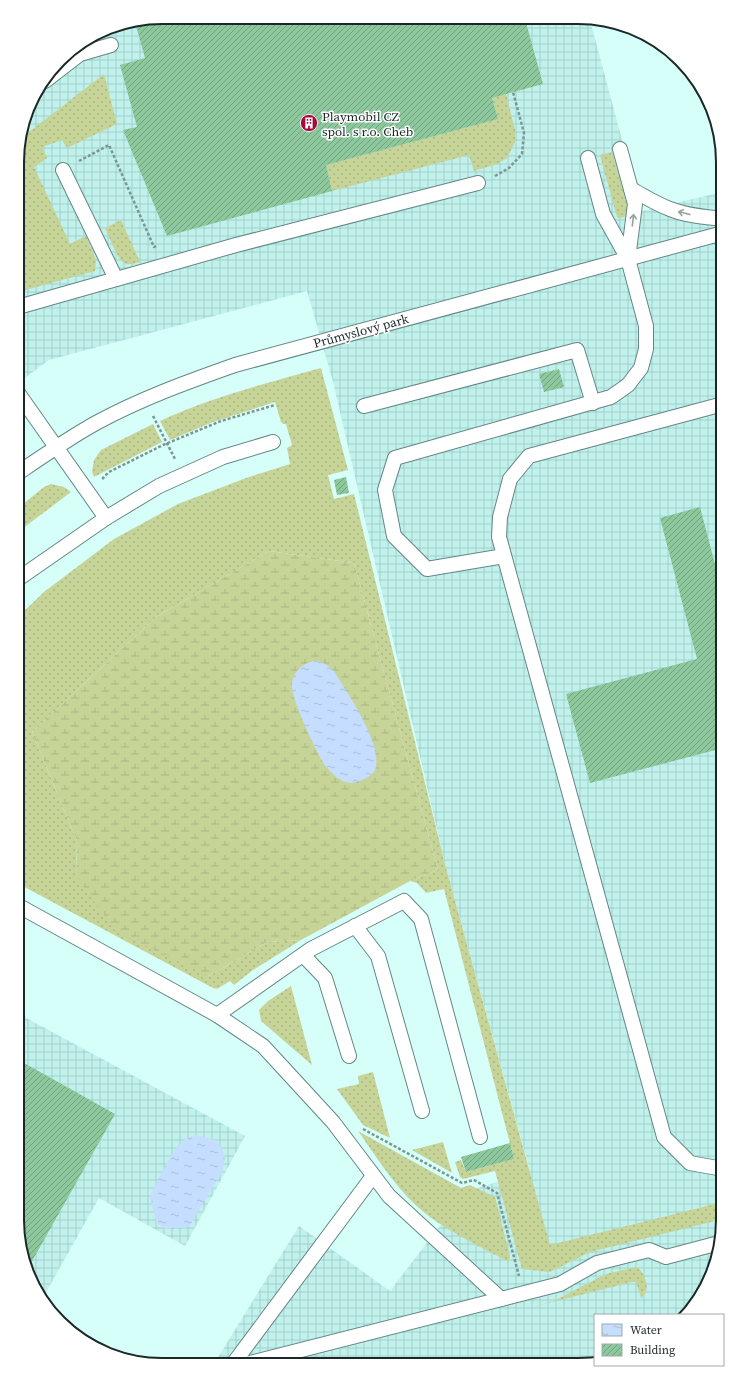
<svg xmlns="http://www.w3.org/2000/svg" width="740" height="1382" font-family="'Source Serif 4',serif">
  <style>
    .industrial { fill: url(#industrial-grid) }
    .grass { fill: url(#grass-dots) }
    .wetland { fill: url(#wetland-marsh) }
    .water { fill: url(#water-ripples) }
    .building { fill: url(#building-hatch) }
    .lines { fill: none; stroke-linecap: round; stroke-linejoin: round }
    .lane-casing { stroke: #638883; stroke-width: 16 }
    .path { stroke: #7a9693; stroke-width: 2.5; stroke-dasharray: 3 2; stroke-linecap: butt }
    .lane { stroke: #fff; stroke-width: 14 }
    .oneway { stroke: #989f9e }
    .labels { text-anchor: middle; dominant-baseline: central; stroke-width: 3; stroke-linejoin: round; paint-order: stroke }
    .poi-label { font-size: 13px; fill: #1a2928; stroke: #fff; text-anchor: start }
    .street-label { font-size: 13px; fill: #1a2928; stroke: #fff }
    .rim { fill: none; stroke: #1a2928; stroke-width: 2 }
  </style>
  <defs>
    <pattern id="industrial-grid" width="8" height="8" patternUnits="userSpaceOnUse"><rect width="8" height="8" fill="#c0f1ec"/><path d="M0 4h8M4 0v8" fill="none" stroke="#a4cfca"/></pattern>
    <pattern id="grass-dots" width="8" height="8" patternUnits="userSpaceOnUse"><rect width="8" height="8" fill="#c7d498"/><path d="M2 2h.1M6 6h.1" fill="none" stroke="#aab683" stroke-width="1.8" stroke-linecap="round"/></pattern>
    <pattern id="wetland-marsh" width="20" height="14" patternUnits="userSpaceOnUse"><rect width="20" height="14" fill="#c7d498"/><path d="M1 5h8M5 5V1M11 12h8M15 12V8" fill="none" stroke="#aab683"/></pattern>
    <pattern id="water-ripples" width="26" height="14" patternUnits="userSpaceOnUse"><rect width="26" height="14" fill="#c5ddfe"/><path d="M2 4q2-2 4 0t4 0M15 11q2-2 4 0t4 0" fill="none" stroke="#a9beda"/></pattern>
    <pattern id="building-hatch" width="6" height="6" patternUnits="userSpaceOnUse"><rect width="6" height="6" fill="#8dc89d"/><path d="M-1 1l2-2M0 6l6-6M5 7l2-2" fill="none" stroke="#72a280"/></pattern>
  </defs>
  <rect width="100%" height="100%" fill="#d6fffa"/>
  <g class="industrial">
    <path d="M162,17L590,20L641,211L723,192V1229L712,1275L693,1308L686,1315H595V1362L578,1365L214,1364L299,1226L390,1291L446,1218L472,1190L530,1171L446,868L333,382L307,291L49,360L18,383V144L32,98L66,53L107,28Z"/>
    <path d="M17,1013L245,1136L185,1246L99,1198L44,1296L25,1267L17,1220Z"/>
  </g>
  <g class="grass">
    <path d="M104,74L117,124L67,148L62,140L42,147L47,158L34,167L70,244L86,236L96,260L95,271L18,292V144L20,139Z"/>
    <path d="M506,94L515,130V142L507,158L497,164L474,171L469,155L332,191L326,165L498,119L492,98Z"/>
    <path d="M612,152L629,212L628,216L620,218L617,217L600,155Z"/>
    <path d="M121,220L140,262C135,263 129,266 124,263C117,259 109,236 105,228Z"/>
    <path d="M321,368L348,470L328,475L334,499L354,494L446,868L550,1245L723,1202V1219L590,1252L550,1272L522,1269L495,1171L463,1179L460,1177L455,1162L461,1160L466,1172L514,1159L444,889L426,893L417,883L410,881L438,870L354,563L269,551L156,617L32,732L77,841L76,876L209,976L267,942L301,940L253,970L234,985L230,981L217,989L213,988L17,883L18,617L44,592L114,539L178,504L246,478L290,464L287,448L292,445L286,424H283L281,422L275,402L213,422L170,440L160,421C211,397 267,383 321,368Z"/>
    <path d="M153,424L162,442L94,477L92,472L94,460L101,450Z"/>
    <path d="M51,484L64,487L71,492L18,532V508L44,487Z"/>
    <path d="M291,986L312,1065L261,1021L259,1010L268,1001Z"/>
    <path d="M373,1072L390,1138L363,1125L337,1089L359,1084L358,1076Z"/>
    <path d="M358,1131L461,1188L470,1185L495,1197L510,1257L509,1262C484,1249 456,1235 434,1220C401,1197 380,1162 358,1131Z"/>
    <path d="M443,1142L452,1173L412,1150Z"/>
    <path d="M637,1267C645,1273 652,1291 641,1298L636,1281L532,1307L554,1301L606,1274Z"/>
  </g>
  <path class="wetland" d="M269,551L354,563L438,870L410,881L301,940L267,942L209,976L116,932L76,876L77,841L32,732L156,617Z"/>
  <g class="water">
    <path d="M314,661C322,661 329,666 334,671C347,693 384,745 375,770C373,775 368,777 364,779C353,785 346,784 336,777C332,773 327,768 324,764C316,751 291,699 292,685C293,671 302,664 314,661Z"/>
    <path d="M196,1135L216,1140L222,1149L225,1159L222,1172L189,1227L165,1229L156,1222L150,1196L159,1177L175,1149L185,1139Z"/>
  </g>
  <g class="building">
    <path d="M162,17L525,19L543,84L492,98L498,119L326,165L332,191L167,236L123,130L137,127L120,65L145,58L135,22Z"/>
    <path d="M559,369L564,387L544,392L539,374Z"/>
    <path d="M346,477L349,493L337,495L334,480Z"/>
    <path d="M700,507L715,564L723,562V748L590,783L566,694L697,659L660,518Z"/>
    <path d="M17,1059L115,1114L27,1270L25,1267L17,1220Z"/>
    <path d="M510,1143L514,1159L466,1172L461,1157Z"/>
  </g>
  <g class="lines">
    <defs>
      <g id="lane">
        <path d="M45,81L80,54L111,45"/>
        <path d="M620,149L635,204L628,259"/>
        <path d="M63,170L116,279"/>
        <path d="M631,189C644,196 656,204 670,209C687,216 706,217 723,219"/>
        <path d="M18,307L236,245L478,183"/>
        <path d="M364,406L577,350L593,403"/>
        <path d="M18,473C43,456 69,438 96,423C140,399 187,382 235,365L723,233"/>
        <path d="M106,518L159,486L223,457L273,442"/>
        <path d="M504,556L427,569L394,536L385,490L395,458L611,397L628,385L641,368L646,349V326L628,259L603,214L588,158"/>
        <path d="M18,579L106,518L18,393"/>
        <path d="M17,905L217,1015L263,1046L333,1122L389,1196L501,1299"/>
        <path d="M355,926L378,956L422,1111"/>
        <path d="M303,955L325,978L349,1056"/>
        <path d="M217,1015L311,949L404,901L421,919L480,1137"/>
        <path d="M723,1169L690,1163L664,1137L499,537L500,517L510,479L529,456L723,404"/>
        <path d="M233,1364L373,1176"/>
        <path d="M246,1364L560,1284L597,1263L649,1250L666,1257L719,1243"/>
      </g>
    </defs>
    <use href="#lane" class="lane-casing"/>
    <g class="path">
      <path d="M79,161L109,145L154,247L156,246"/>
      <path d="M495,176L509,168L522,154L524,133L513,92"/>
      <path d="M153,416L175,459"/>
      <path d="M104,479L103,478L109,472L163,445L221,421L275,405"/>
      <path d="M363,1129L462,1183L474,1180L497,1193L519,1276"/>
    </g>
    <use href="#lane" class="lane"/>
  </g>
  <defs><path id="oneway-shaft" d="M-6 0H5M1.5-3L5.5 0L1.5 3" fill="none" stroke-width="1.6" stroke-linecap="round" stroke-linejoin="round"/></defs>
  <g class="oneway">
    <use href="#oneway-shaft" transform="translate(684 213) rotate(-166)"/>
    <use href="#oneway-shaft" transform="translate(633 220) rotate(-83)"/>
  </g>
  <defs>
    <symbol id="building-disc" viewBox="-11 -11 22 22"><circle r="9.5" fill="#a50b3a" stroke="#fff"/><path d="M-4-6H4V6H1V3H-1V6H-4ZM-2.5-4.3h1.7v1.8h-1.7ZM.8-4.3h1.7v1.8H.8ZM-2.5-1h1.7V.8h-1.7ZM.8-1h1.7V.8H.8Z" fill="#fff"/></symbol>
  </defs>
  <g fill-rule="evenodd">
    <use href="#building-disc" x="299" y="113" width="20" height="20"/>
  </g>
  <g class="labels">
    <g class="poi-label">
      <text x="322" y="116">Playmobil CZ<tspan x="322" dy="15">spol. s r.o. Cheb</tspan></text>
    </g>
    <g class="street-label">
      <text transform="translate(361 331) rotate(-15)">Průmyslový park</text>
    </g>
  </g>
  <path d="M0 0H740V1382H0ZM162 24H578A138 138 0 0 1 716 162V1220A138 138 0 0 1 578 1358H162A138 138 0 0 1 24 1220V162A138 138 0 0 1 162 24Z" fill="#fff" fill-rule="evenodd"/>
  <path class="rim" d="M162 24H578A138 138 0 0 1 716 162V1220A138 138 0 0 1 578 1358H162A138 138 0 0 1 24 1220V162A138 138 0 0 1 162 24Z"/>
  <rect x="594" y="1314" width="130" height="52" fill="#ffffff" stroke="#a3a9a9"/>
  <rect x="602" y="1324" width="20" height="12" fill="url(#water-ripples)" stroke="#a3a9a9"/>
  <text x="630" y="1334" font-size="12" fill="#1a2928">Water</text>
  <rect x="602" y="1344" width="20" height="12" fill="url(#building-hatch)" stroke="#a3a9a9"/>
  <text x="630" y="1354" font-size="12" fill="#1a2928">Building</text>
</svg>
